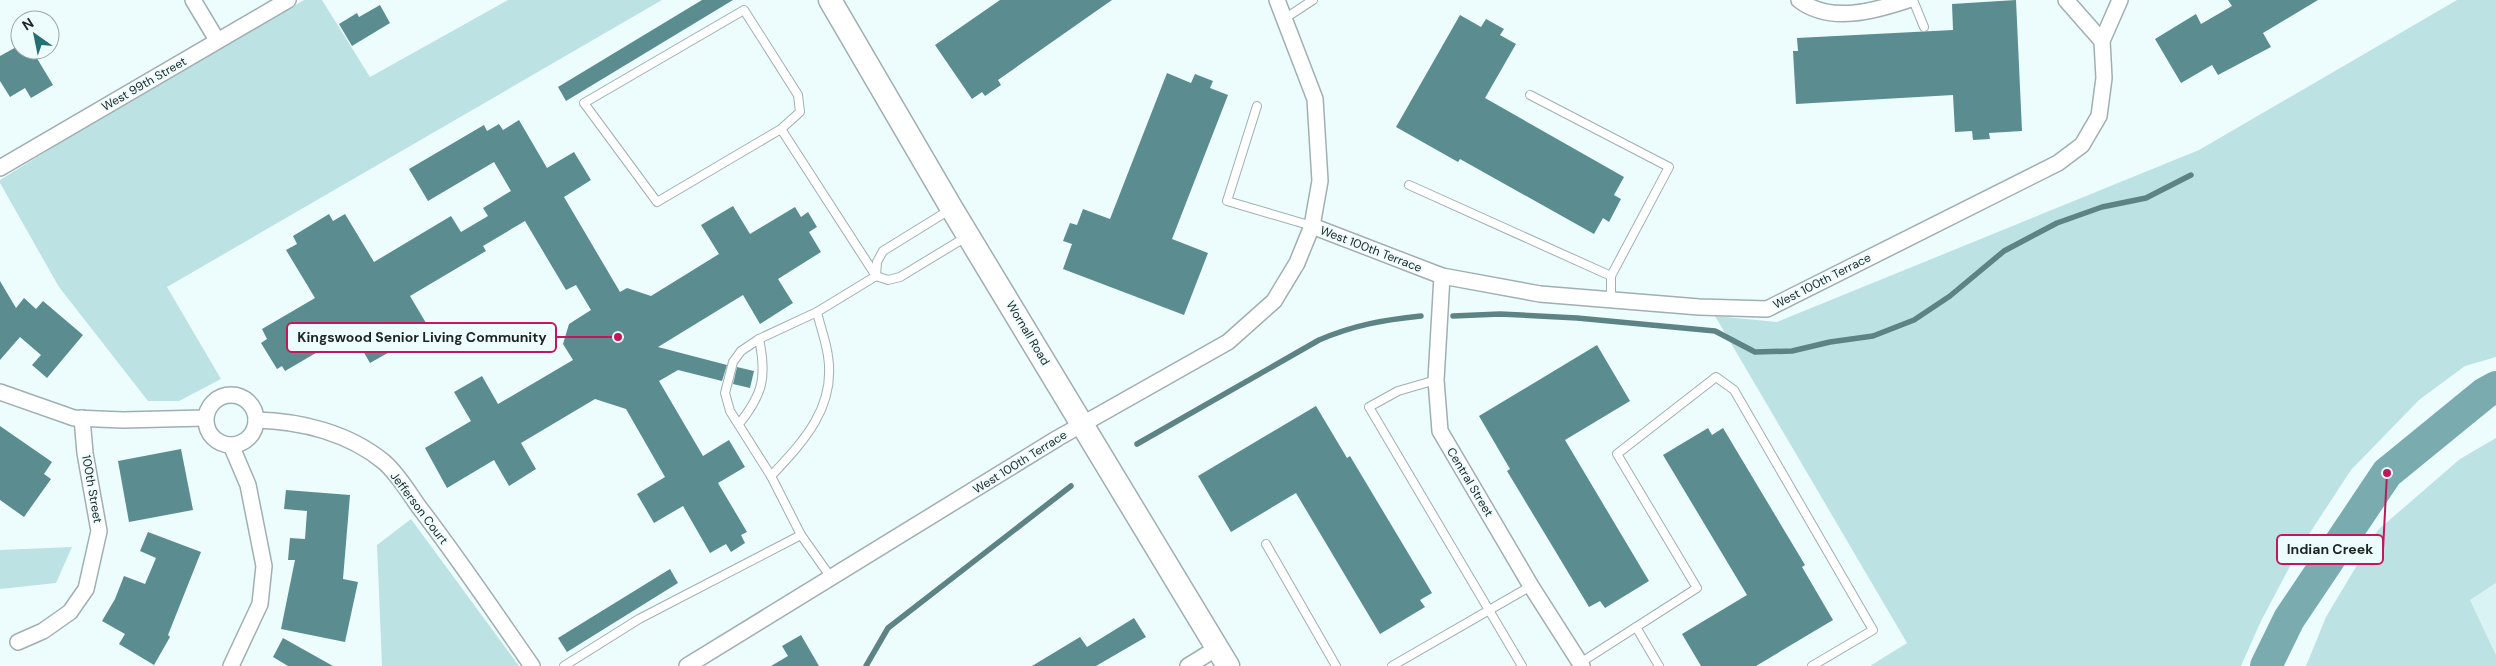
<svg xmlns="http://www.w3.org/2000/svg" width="2496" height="666" font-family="'DM Sans',sans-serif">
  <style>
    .built { fill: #d9f3f4 }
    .green { fill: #bce2e4 }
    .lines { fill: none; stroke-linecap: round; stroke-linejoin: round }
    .stream { stroke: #5e8385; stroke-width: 5.5 }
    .river { stroke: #7aacaf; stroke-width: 32 }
    .building { fill: #5b8c8f }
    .service-casing { stroke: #a0afb0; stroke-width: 10 }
    .minor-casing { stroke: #a0afb0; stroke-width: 18 }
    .primary-casing { stroke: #a0afb0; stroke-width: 25 }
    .service { stroke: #fff; stroke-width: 8 }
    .minor { stroke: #fff; stroke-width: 15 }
    .primary { stroke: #fff; stroke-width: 22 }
    .labels { text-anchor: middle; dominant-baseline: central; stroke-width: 4; stroke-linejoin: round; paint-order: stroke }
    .street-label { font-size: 12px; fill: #1d2323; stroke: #edfdfe }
    .leader { fill: none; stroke: #c2185b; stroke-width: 2 }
    .callout-dot { fill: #c2185b; stroke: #edfdfe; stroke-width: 2 }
    .callout { fill: #edfdfe; stroke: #c2185b; stroke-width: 2 }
    .callout-label { font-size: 14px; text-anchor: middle; font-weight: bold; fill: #1d2323 }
  </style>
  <rect width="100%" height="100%" fill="#edfdfe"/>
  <path class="built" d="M2496,583V655L2470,600Z"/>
  <g class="green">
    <path d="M304,0H322L370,77L508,0H662L167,287L221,379L179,401H148L59,287L0,183V180L84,128Z"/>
    <path d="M2457,0H2496V357L2465,366L2419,400L2351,470L2298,551L2261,621L2241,666H1870L1907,643L1715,316L1777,322L2199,150Z"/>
    <path d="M2496,438V583L2470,600L2496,655V666H2306L2326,617L2378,530L2460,459Z"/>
    <path d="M411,519L519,666H382L377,545Z"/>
    <path d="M72,547L56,583L0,589V550Z"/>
  </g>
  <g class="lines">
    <g class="stream">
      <path d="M1453,316L1500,314L1577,318L1715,331L1755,352L1792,351L1830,342L1873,336L1914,320L1950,296L2004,251L2057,223L2102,207L2146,198L2191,175"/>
      <path d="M1137,444L1319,340C1354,325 1383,320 1421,316"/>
      <path d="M866,666L888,628L1071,486"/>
    </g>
    <path class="river" d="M2266,666L2289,619L2387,473L2485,393L2496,387"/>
  </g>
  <g class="building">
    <path d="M702,0H733L566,101L558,87Z"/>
    <path d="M1000,0H1112L998,80L1001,85L985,96L982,92L972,99L935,45Z"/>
    <path d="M2016,0L2022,131L1989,133L1990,139L1973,140L1972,131L1955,132L1953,95L1796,104L1793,51H1798L1797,38L1953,30L1952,4Z"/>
    <path d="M2228,0H2318L2263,33L2271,47L2218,75L2212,65L2181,83L2155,39L2196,14L2201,24L2232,6Z"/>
    <path d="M380,5L390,23L352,46L339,24L357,13L359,17Z"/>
    <path d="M1460,15L1481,27L1486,19L1504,29L1500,35L1516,44L1485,98L1624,177L1614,195L1621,199L1609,222L1603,218L1594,234L1460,159L1458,162L1396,127Z"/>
    <path d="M20,45V50H32L53,85L31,98L25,88L10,97L0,81V56Z"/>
    <path d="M1167,73L1191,83L1195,74L1213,81L1210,88L1228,95L1172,239L1208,253L1184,315L1063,269L1072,244L1063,241L1070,223L1077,225L1083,209L1110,219Z"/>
    <path d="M519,120L547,168L574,152L591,180L564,197L620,292L627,288L651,296L719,254L701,225L733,206L750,234L795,207L801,217L808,212L817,227L809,232L821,252L778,279L793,303L760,324L743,295L658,347L727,365L722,381L678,370L659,381L703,456L729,440L745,467L718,483L747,532L741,535L745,543L731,552L726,544L710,553L683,506L654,523L637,494L665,477L626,409L595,399L521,443L536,469L509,486L494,460L447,488L425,448L471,421L454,392L482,376L498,404L573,360L563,344L569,324L591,310L576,285L566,290L525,221L483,246L486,251L410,296L429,328L418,335L421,341L405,350L402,345L370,363L352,332L285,371L282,366L277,369L261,343L267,339L262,329L315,298L286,250L297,244L293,236L329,214L333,221L345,214L374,262L451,216L461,232L488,216L483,208L511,191L494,162L428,201L409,169L484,125L487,131L499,124L503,130Z"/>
    <path d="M0,281L16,308L24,298L36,309L43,301L83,335L47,378L32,365L41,355L20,337L0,360Z"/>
    <path d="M1597,345L1630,401L1565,440L1649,581L1605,608L1600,601L1589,607L1507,471L1510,469L1479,416Z"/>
    <path d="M737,367L754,371L750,388L733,384Z"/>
    <path d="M1316,406L1347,458L1350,456L1432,593L1420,600L1425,607L1380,634L1296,493L1231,532L1198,476Z"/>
    <path d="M0,426L52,462L44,474L51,479L24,517L0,500Z"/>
    <path d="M1708,428L1712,435L1723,428L1805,565L1802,567L1833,620L1756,666H1701L1682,634L1747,595L1663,455Z"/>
    <path d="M181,449L193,510L129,522L118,461Z"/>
    <path d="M286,490L350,495L343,579L358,582L345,642L281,629L295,560H288L290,538L305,539L307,511L284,509Z"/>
    <path d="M148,532L201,552L168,635L170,637L154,665L119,644L125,634L102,621L115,599L124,576L145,584L156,558L140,551Z"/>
    <path d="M670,569L678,583L567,652L558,638Z"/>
    <path d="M1134,618L1146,637L1096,666H1032L1080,637L1087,647Z"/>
    <path d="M801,635L819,666H771L788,656L782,646Z"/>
    <path d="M283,638L333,666H288L273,657Z"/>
  </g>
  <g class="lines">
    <defs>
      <g id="service">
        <path d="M1913,0L1924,27"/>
        <path d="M1284,19L1313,0"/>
        <path d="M1530,95L1669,167L1611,276V300"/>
        <path d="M1257,106L1227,201L1312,226"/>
        <path d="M781,129L657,202L584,103L744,10L798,95L800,112L781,129L876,276L888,280L900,277L966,237"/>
        <path d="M1409,185L1611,276"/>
        <path d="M876,276L877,262L883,251L951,209"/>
        <path d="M1436,380L1398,391L1369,407L1522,666"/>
        <path d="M739,424C763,394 767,377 759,339"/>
        <path d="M771,476L730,411L725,393L733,362L741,351L759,339L817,312"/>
        <path d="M1266,544L1336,666"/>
        <path d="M832,579L801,535L771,476C804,441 836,407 828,356C826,341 820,326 817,312L876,276"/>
        <path d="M1636,627L1659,666"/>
        <path d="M1580,663L1697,588L1617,454L1716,377L1734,390L1873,630L1812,666"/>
        <path d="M564,666L639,619L801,535"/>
        <path d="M1392,666L1531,586"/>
      </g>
      <g id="minor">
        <path d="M193,0L217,40"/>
        <path d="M1799,0C1830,24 1875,11 1908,0"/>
        <path d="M2066,0L2102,41"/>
        <path d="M0,168L288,0"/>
        <path d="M1312,226L1442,276L1540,294L1699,307L1767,309L2058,163L2082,145L2099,116L2104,78L2102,41L2120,0"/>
        <path d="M1442,276L1436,380L1440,431L1531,586L1582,666"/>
        <path d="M0,392L74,418L123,420L205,418"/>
        <circle cx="231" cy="420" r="25"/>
        <path d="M256,420C301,421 349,433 384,462C398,474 409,493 419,507C459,559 495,613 532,666"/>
        <path d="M231,445L248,485L264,566L260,604L231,666"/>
        <path d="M18,642L43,631L70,612L86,589L99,531L85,453L82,418"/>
        <path d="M687,666L1058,438L1228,342L1274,301L1297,263L1312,226L1320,181L1315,99L1277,0"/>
        <path d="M1188,666L1217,648"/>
      </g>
      <path id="primary" d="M830,0L952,209L1228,666"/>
    </defs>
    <use href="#service" class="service-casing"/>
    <use href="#minor" class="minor-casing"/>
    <use href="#primary" class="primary-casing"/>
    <use href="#service" class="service"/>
    <use href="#minor" class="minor"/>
    <use href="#primary" class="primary"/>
  </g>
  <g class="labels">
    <g class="street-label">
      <text transform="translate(144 84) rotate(-30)">West 99th Street</text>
      <text transform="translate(1371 249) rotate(21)">West 100th Terrace</text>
      <text transform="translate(1822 281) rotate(-27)">West 100th Terrace</text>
      <text transform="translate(1028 333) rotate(59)">Wornall Road</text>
      <text transform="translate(1020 462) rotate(-32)">West 100th Terrace</text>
      <text transform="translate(1470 482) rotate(59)">Central Street</text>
      <text transform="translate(92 489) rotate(80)">100th Street</text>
      <text transform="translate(419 508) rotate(53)">Jefferson Court</text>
    </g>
  </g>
  <path class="leader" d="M618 337L556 337M2387 473L2383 550"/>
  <g class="callout-dot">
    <circle cx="618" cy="337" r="5"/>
    <circle cx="2387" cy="473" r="5"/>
  </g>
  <g class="callout">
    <rect x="287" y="323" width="269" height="29" rx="5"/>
    <rect x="2277" y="535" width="106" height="29" rx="5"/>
  </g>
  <g class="callout-label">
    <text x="422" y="342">Kingswood Senior Living Community</text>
    <text x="2330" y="554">Indian Creek</text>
  </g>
  <g transform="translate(35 35) rotate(327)"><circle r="24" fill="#edfdfe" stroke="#9aa6a6"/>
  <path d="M0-4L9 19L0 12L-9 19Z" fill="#246f74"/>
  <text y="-8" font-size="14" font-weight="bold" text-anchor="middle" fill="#1d2323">N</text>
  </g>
</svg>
